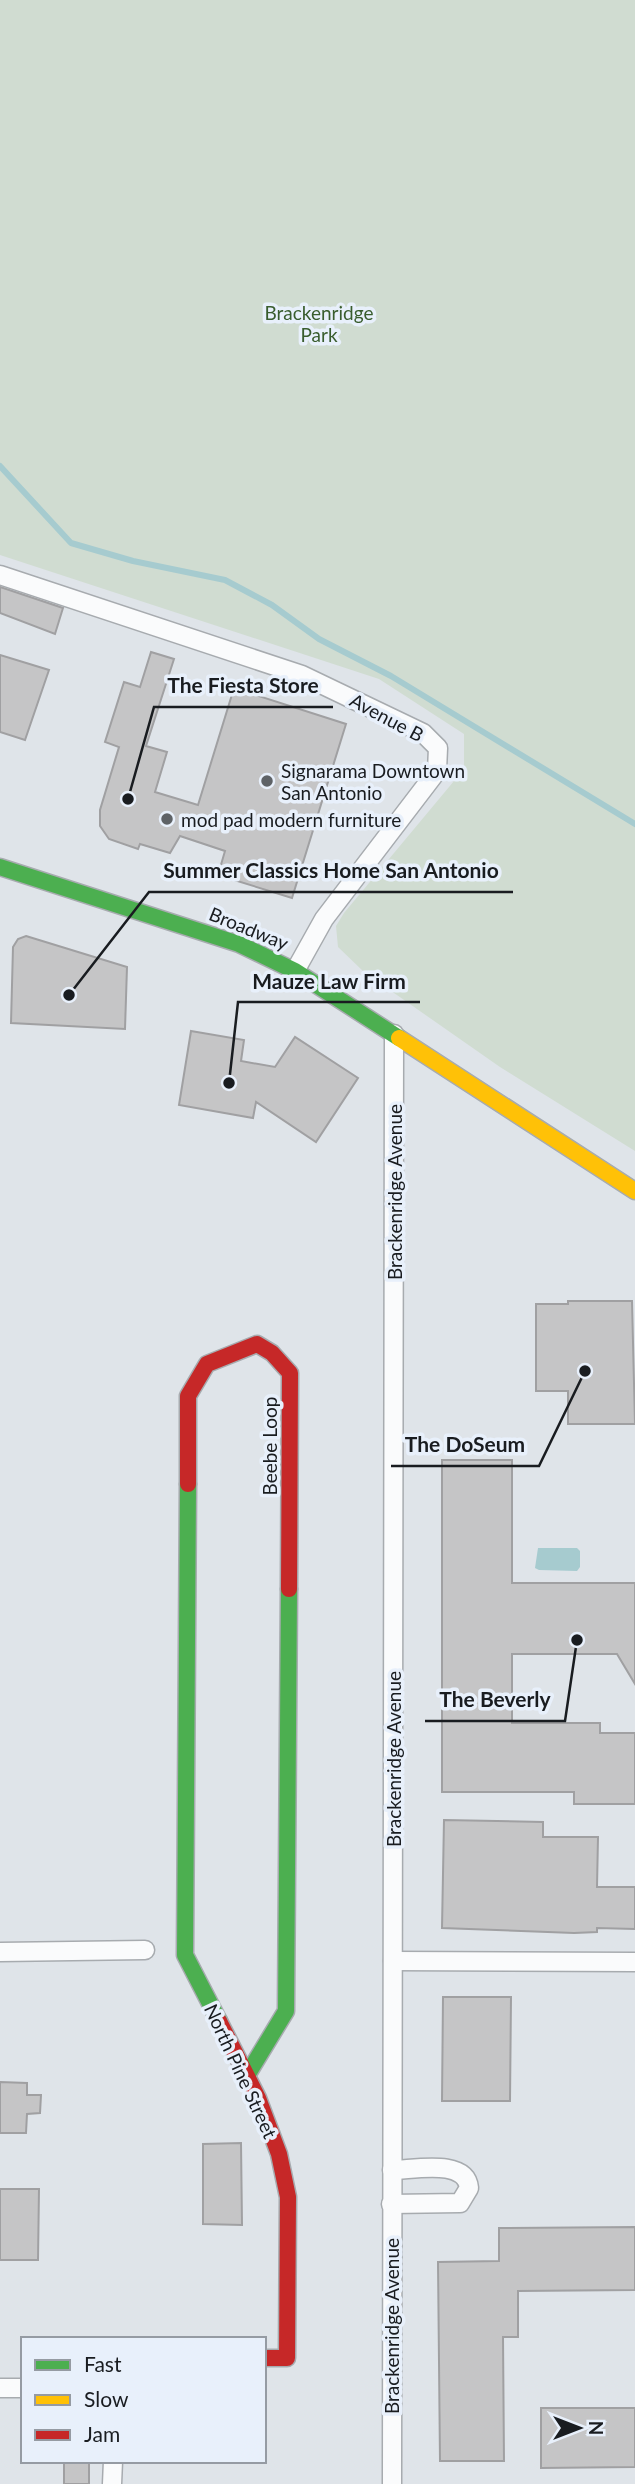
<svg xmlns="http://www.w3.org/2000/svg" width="635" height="2484" font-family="Lato,sans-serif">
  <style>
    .green { fill: #d0dcd1 }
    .water { fill: #a6cbcf }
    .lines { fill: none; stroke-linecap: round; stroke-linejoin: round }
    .stream { stroke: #a6cbcf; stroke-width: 6 }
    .building { fill: #c5c5c6; stroke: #a0a0a2; stroke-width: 2 }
    .street-casing { stroke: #a7abaf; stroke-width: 21 }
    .fast-casing { stroke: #a7abaf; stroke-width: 19 }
    .slow-casing { stroke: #a7abaf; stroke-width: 19 }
    .jam-casing { stroke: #a7abaf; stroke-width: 19 }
    .street { stroke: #fafbfc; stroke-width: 18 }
    .fast { stroke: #4caf50; stroke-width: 16 }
    .slow { stroke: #ffc107; stroke-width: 16 }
    .jam { stroke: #c62828; stroke-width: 16 }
    .poi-dot { fill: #5e6266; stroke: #e8f0fb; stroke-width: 2.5 }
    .labels { text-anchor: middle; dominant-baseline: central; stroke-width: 7; stroke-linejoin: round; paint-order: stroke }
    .park-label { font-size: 19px; fill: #395d2e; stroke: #e8f0fb }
    .street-label { font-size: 19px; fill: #191c20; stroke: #e8f0fb }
    .poi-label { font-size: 19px; fill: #191c20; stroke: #e8f0fb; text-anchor: start }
    .leader { fill: none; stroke: #191c20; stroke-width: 2.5 }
    .callout-dot { fill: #191c20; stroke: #e8f0fb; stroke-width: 2.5 }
    .callout-label { font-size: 21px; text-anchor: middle; font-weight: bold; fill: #191c20; stroke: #e8f0fb; stroke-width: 7; stroke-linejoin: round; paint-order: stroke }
  </style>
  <rect width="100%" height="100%" fill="#dfe4e9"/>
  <path class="green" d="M0,0H635V1151L500,1067L364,972L338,947L336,926L344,913L464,769V734L379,679L0,555Z"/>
  <path class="water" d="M538,1548H577L580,1551V1567L577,1571L539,1570L535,1568Z"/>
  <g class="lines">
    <path class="stream" d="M0,466L71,543L133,561L225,580L272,605L319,639L391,676L635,824"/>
  </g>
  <g class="building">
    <path d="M0,587L63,608L55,634L0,613Z"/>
    <path d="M151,652L174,659L146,746L167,752L155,792L198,805L234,688L346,724L292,898L218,875L225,851L180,836L170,853L140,844L138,849L109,839L100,826V810L119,747L105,742L124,682L140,687Z"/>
    <path d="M0,655L49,670L25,740L0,732Z"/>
    <path d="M26,936L127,967L125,1029L11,1023L13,947L18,939Z"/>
    <path d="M191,1031L244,1040L241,1061L275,1067L295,1037L358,1078L316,1142L256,1102L253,1118L179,1105Z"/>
    <path d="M568,1301H632L635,1424H568V1391H536V1304H568Z"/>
    <path d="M442,1460H512V1583H635V1684L617,1654H512V1723H600V1733H635V1804H574V1792H442Z"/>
    <path d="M444,1820L543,1822V1837H598L597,1887H635V1929L597,1928V1932L574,1933L442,1928Z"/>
    <path d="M443,1997H511L510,2101H442Z"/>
    <path d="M0,2082L27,2083V2095H41L40,2113L27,2114L26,2133H0Z"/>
    <path d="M241,2143L242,2225L203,2224V2144Z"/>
    <path d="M0,2189H39L38,2260H0Z"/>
    <path d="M635,2227V2290L518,2291V2337H503L504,2461H440L438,2262L499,2261V2228Z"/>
    <path d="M541,2408H635V2467L541,2468Z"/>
    <rect x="64" y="2461" width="25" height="23"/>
  </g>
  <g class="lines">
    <defs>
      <g id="street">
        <path d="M0,575L302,675L423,733L438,748L437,771L324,919L295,971"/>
        <path d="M0,1952L145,1950"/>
        <path d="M393,1961L635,1962"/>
        <path d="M391,2204L460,2203L469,2188C466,2158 413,2170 392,2170"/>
        <path d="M0,2388H23"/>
        <path d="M112,2484L113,2461"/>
        <path d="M392,2484L394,1034"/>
      </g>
      <g id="fast">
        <path d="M0,867L239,944L295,971L399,1038"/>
        <path d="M188,1484L185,1955L219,2021"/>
        <path d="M246,2077L286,2011L289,1589"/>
      </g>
      <path id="slow" d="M399,1038L635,1191"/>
      <g id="jam">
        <path d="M188,1484V1396L207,1364L257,1344L272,1353L290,1373L289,1589"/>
        <path d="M219,2021L258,2098L279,2154L288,2197L287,2358H264"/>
      </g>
    </defs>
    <use href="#street" class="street-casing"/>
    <use href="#fast" class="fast-casing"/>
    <use href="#slow" class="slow-casing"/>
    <use href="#jam" class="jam-casing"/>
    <use href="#street" class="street"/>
    <use href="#fast" class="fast"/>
    <use href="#slow" class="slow"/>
    <use href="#jam" class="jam"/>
  </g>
  <g class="poi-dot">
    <circle cx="267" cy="781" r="7"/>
    <circle cx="167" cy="819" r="7"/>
  </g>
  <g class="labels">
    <g class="park-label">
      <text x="319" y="312">Brackenridge<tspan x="319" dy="22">Park</tspan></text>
    </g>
    <g class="street-label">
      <text transform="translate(387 717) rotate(28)">Avenue B</text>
      <text transform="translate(249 928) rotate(22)">Broadway</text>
      <text transform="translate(394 1192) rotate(-90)">Brackenridge Avenue</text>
      <text transform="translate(269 1446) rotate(-90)">Beebe Loop</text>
      <text transform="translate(393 1759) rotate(-90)">Brackenridge Avenue</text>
      <text transform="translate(241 2071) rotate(65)">North Pine Street</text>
      <text transform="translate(391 2326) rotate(-90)">Brackenridge Avenue</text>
    </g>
    <g class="poi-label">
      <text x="281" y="770">Signarama Downtown<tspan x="281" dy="22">San Antonio</tspan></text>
      <text x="181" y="819">mod pad modern furniture</text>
    </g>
  </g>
  <path class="leader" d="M128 799L154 707H333M69 995L149 892H513M229 1083L238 1002H420M585 1371L539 1466H391M577 1640L565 1721H425"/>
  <g class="callout-dot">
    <circle cx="128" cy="799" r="7"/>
    <circle cx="69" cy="995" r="7"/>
    <circle cx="229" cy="1083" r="7"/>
    <circle cx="585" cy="1371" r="7"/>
    <circle cx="577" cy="1640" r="7"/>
  </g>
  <g class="callout-label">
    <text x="243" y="693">The Fiesta Store</text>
    <text x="331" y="878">Summer Classics Home San Antonio</text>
    <text x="329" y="989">Mauze Law Firm</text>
    <text x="465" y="1452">The DoSeum</text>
    <text x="495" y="1707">The Beverly</text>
  </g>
  <rect x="21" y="2337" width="245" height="126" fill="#e8f0fb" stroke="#959ba3" stroke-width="2"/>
  <rect x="35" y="2360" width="35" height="10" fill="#4caf50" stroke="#959ba3" stroke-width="2"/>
  <text x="84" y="2372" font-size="21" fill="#191c20">Fast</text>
  <rect x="35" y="2395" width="35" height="10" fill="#ffc107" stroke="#959ba3" stroke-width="2"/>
  <text x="84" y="2407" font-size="21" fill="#191c20">Slow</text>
  <rect x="35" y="2430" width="35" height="10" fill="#c62828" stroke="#959ba3" stroke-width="2"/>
  <text x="84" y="2442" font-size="21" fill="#191c20">Jam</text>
  <g transform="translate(579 2428) rotate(90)" stroke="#e8f0fb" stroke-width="5" paint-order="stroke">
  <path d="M0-5L12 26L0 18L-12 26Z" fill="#191c20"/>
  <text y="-10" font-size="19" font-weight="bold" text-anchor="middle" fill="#191c20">N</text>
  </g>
</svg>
